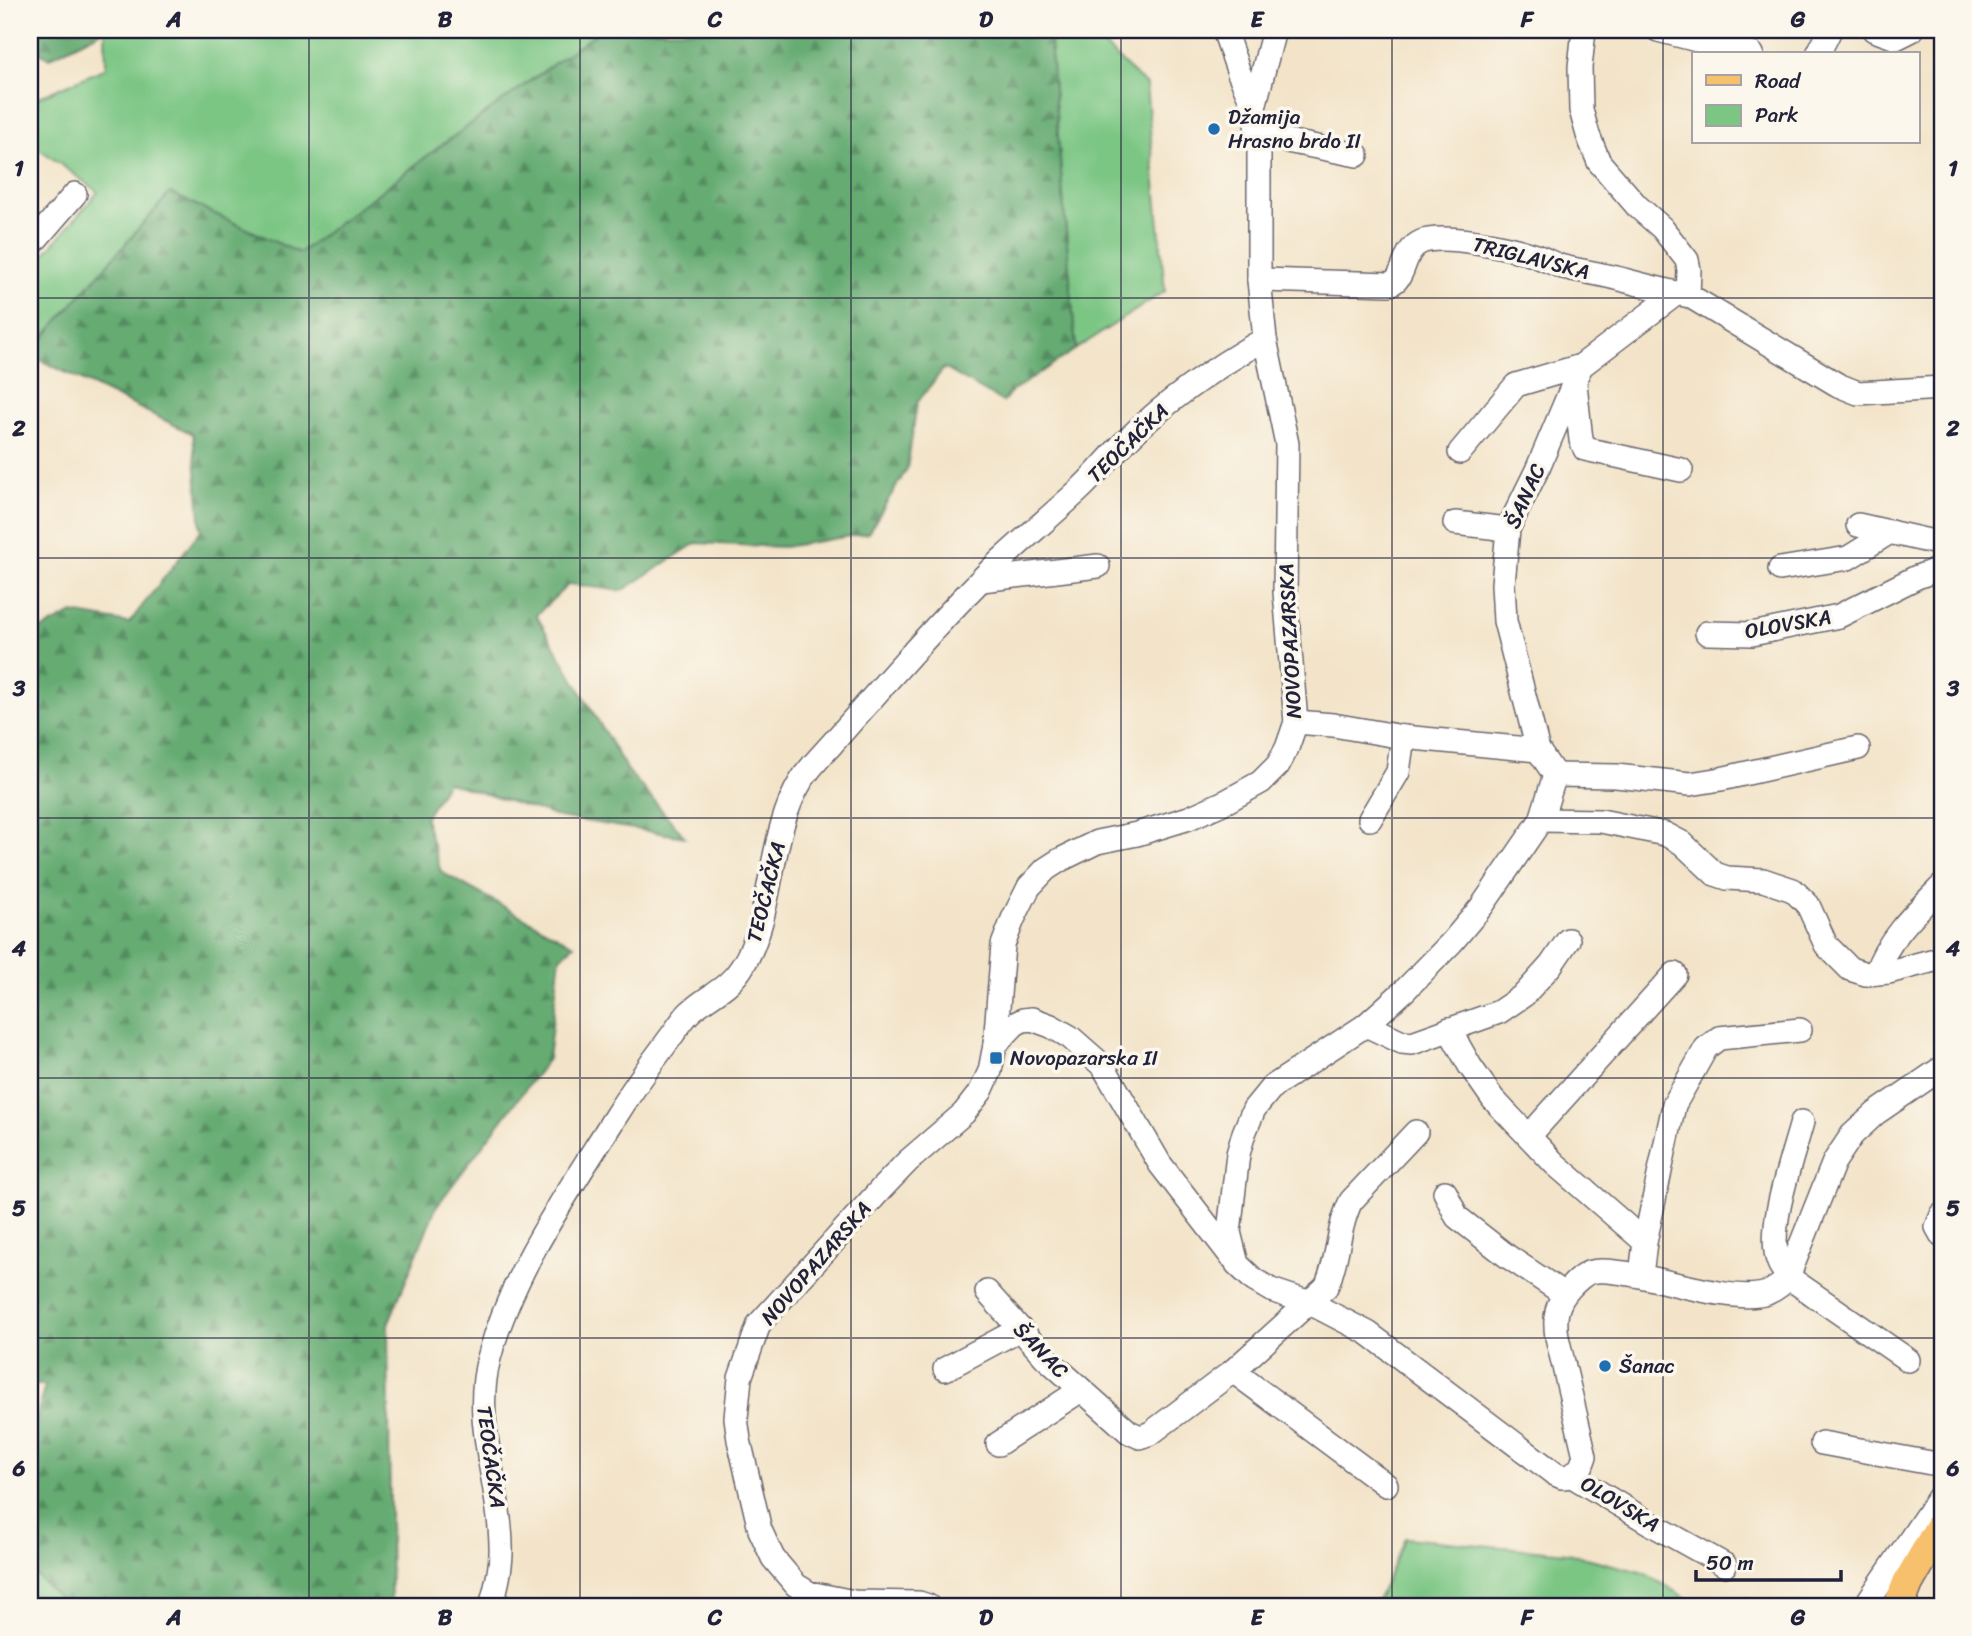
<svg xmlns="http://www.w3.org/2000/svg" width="1972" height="1636" font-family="Sriracha,sans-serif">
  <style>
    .green { fill: #7cc684; stroke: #4f7460; stroke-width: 2 }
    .forest { fill: url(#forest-firs); stroke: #446656; stroke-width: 2 }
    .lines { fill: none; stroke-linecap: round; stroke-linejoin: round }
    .minor-casing { stroke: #6b666d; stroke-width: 26 }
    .major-casing { stroke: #6b666d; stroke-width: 33 }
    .minor { stroke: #fff; stroke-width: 23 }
    .major { stroke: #f7c06c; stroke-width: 30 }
    .grid { fill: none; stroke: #22223b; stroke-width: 2; stroke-opacity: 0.55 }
    .poi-dot { fill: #1f6fb2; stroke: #fbf7ec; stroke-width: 2.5 }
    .labels { text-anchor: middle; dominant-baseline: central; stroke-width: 7; stroke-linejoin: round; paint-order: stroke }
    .poi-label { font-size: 21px; fill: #22223b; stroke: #fbf7ec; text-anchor: start }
    .street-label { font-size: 21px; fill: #22223b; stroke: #fbf7ec }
    .neatline { fill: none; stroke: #22223b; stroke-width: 2.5 }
    .grid-label { font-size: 23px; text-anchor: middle; font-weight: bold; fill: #22223b }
  </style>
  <defs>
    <pattern id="forest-firs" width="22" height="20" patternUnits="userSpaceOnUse" patternTransform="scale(1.75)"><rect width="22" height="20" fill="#65ab72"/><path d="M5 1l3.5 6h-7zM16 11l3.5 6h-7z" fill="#538b5f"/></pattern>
  </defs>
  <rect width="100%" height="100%" fill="#fbf7ec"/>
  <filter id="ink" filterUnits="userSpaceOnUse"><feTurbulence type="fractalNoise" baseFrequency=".0143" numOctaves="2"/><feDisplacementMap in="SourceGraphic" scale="14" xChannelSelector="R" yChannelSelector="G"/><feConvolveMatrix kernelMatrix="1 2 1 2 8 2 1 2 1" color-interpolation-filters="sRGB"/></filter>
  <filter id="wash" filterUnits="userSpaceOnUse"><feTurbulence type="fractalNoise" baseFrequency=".00686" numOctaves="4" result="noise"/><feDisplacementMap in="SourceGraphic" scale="28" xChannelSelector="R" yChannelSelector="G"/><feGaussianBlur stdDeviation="1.57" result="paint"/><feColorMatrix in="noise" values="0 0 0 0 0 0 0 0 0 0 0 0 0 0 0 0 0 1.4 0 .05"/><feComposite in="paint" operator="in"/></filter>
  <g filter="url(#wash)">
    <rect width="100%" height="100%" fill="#f3e4c9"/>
    <g class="green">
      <path d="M105,30H588L595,34L435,150L299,253L170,193L30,353V271L98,192L30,142V101L106,68Z"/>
      <path d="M1049,30H1088L1146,85L1165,291L1076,349Z"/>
      <path d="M1405,1538L1567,1553L1644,1573L1696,1604L1749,1598L1755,1606H1375Z"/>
      <path d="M30,1569L67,1606H30Z"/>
    </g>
    <g class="forest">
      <path d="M30,30H104L49,58L30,45Z"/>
      <path d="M588,30H1049L1076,349L1011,392L1003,402L944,368L917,403L907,469L868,533L784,547L696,543L622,591L569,584L536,615L627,770L685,837L559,817L447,782L425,818L441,872L574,945L560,957L548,1059L436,1207L388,1324L391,1606H67L30,1569V1444L45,1385H30V635L73,613L129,623L201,530L193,434L30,355V353L170,193L299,253L435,150L595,34Z"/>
    </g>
  </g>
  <g filter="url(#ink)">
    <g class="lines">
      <defs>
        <g id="minor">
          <path d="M1224,30L1239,73L1254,107"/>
          <path d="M1584,30L1580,67L1581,110L1588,135L1599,162L1637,206L1662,228L1687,260L1689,270L1688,295L1838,385L1858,393L1942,388"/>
          <path d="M1658,30L1752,54"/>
          <path d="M1874,30L1896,38L1912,30"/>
          <path d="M1818,54L1830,30"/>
          <path d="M1257,135L1357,155"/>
          <path d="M30,246L75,194"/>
          <path d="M1259,280L1390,284C1407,278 1401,251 1421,242C1443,233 1510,247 1533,255C1543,258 1553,264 1563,267C1581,271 1599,274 1616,278C1639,284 1661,290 1685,295"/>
          <path d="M1575,384L1581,440L1585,449L1681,470"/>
          <path d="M1460,452L1516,385L1581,366"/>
          <path d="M1455,523L1508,529"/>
          <path d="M1858,525L1942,544"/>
          <path d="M1780,569L1848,558L1890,532"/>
          <path d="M982,580L1098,566"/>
          <path d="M1707,633L1752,634L1839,616L1917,577L1942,568"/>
          <path d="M1296,722L1333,725L1403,737L1538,750"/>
          <path d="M1555,775L1616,776L1690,784L1721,779L1858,748"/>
          <path d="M1370,819L1398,772L1403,737"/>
          <path d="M1541,820L1601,821L1665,834L1682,843L1715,874L1727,878L1763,880L1793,890L1808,905L1826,945L1850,969L1866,974L1889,972L1942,958"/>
          <path d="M1876,973C1887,939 1917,911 1942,886"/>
          <path d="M1366,1025L1402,1042L1412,1043L1499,1012L1524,995L1551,965L1568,940"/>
          <path d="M1449,1029L1470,1066L1493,1099L1555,1164L1645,1242"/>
          <path d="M995,1045L1015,1024L1023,1020L1032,1019L1051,1026L1070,1037L1103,1066L1160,1164L1231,1256"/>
          <path d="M1802,1122C1793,1156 1765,1232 1779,1263C1781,1268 1785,1272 1788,1277L1908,1360"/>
          <path d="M1529,1136L1675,974"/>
          <path d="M1445,1192L1457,1217L1507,1256L1564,1294"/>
          <path d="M1942,1215L1937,1227L1942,1236"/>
          <path d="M1641,1275L1645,1242L1674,1105L1706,1048L1719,1038L1800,1030"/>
          <path d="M987,1292L1046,1358L1129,1432L1140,1437L1151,1433L1233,1371L1326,1287C1339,1260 1337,1228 1351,1201L1416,1132"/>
          <path d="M945,1369L1020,1329"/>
          <path d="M1233,1371L1386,1485"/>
          <path d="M1822,1443L1942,1465"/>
          <path d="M998,1444L1081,1390"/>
          <path d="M1572,1476L1562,1477L1555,1474L1368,1333L1310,1303L1271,1290L1254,1280L1237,1264L1229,1232L1238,1154L1244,1133L1254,1109L1272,1087L1366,1025L1405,990L1452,942L1482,906L1541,820L1555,775L1538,750L1505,621L1503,584L1508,529L1537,470L1581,366L1677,293"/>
          <path d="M1572,1476L1581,1467L1585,1456L1557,1337C1554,1317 1556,1303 1570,1288C1575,1282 1584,1274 1591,1272C1601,1269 1614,1272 1624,1273C1660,1278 1735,1304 1767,1293C1776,1289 1783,1284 1788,1277L1834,1162L1852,1135L1876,1113L1942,1068"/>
          <path d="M1572,1476L1653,1525L1725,1565"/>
          <path d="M491,1606C497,1586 502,1566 501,1545C500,1481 472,1422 489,1358C512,1272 565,1197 612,1122C630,1093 649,1066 670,1038C676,1030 682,1020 689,1013C706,996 728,990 742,967C775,915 767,836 801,781C809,768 821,756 831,745C850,723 869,702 888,680C925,639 961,598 1001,560C1026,537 1052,515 1077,492C1095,476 1109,457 1126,441C1167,400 1215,367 1265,339"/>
          <path d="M928,1606L919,1603L854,1602L809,1593L796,1585L773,1558L760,1530L739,1440L736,1418L740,1378L759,1324L882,1188L908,1161L964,1113L981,1091L990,1071L995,1045L1003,945L1013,919L1029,887L1046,869L1060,860L1097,842L1137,834L1189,818L1227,801L1261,782L1278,765L1287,748L1296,722L1285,592L1287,444L1265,339L1259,280V150L1254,107L1274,30"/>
          <path d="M1865,1606L1942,1493"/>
        </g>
        <path id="major" d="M1899,1606L1908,1583L1942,1524"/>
      </defs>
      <use href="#minor" class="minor-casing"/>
      <use href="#major" class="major-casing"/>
      <use href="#minor" class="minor"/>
      <use href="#major" class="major"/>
    </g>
  </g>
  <path class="grid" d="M309,30V1606M580,30V1606M851,30V1606M1121,30V1606M1392,30V1606M1663,30V1606M30,298H1942M30,558H1942M30,818H1942M30,1078H1942M30,1338H1942"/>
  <g class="poi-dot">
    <circle cx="1214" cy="129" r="7"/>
    <rect x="989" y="1051" width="14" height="14" rx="3.5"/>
    <circle cx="1605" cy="1366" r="7"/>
  </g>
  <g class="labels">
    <g class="poi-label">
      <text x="1228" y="117">Džamija<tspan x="1228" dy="24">Hrasno brdo II</tspan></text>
      <text x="1010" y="1058">Novopazarska II</text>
      <text x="1619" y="1366">Šanac</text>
    </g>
    <g class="street-label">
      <text transform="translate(1531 258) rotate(14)">TRIGLAVSKA</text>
      <text transform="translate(1128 443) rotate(-44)">TEOČAČKA</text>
      <text transform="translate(1525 496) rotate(-66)">ŠANAC</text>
      <text transform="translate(1788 624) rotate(-10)">OLOVSKA</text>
      <text transform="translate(1290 641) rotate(-93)">NOVOPAZARSKA</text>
      <text transform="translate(766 892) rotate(-76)">TEOČAČKA</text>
      <text transform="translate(816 1263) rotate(-49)">NOVOPAZARSKA</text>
      <text transform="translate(1041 1350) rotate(46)">ŠANAC</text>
      <text transform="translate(491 1457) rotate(82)">TEOČAČKA</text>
      <text transform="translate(1620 1504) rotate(31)">OLOVSKA</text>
    </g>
  </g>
  <rect width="1972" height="1636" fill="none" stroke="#fbf7ec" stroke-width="77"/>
  <rect x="1692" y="52" width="228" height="91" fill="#fbf7ec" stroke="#a4a2a5" stroke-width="2"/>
  <rect x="1706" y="75" width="35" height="10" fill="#f7c06c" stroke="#a4a2a5" stroke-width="2"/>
  <text x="1755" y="88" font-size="21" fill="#22223b">Road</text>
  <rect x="1706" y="105" width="35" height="21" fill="#7cc684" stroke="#a4a2a5" stroke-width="2"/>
  <text x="1755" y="122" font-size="21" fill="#22223b">Park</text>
  <path d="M1696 1570v10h145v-10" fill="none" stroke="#22223b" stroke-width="3.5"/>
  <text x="1706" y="1570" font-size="21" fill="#22223b" stroke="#fbf7ec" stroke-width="5" paint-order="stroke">50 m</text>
  <rect x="38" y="38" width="1896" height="1560" class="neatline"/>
  <g class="grid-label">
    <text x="174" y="27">A</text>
    <text x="445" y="27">B</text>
    <text x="715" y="27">C</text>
    <text x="986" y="27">D</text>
    <text x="1257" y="27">E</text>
    <text x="1527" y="27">F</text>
    <text x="1798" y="27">G</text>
    <text x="19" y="176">1</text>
    <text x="1953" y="176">1</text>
    <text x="19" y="436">2</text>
    <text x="1953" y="436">2</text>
    <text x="19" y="696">3</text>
    <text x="1953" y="696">3</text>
    <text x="19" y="956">4</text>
    <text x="1953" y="956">4</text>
    <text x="19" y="1216">5</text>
    <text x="1953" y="1216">5</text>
    <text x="19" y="1476">6</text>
    <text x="1953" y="1476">6</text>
    <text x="174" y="1625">A</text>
    <text x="445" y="1625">B</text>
    <text x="715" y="1625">C</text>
    <text x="986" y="1625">D</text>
    <text x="1257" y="1625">E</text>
    <text x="1527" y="1625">F</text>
    <text x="1798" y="1625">G</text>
  </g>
</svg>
